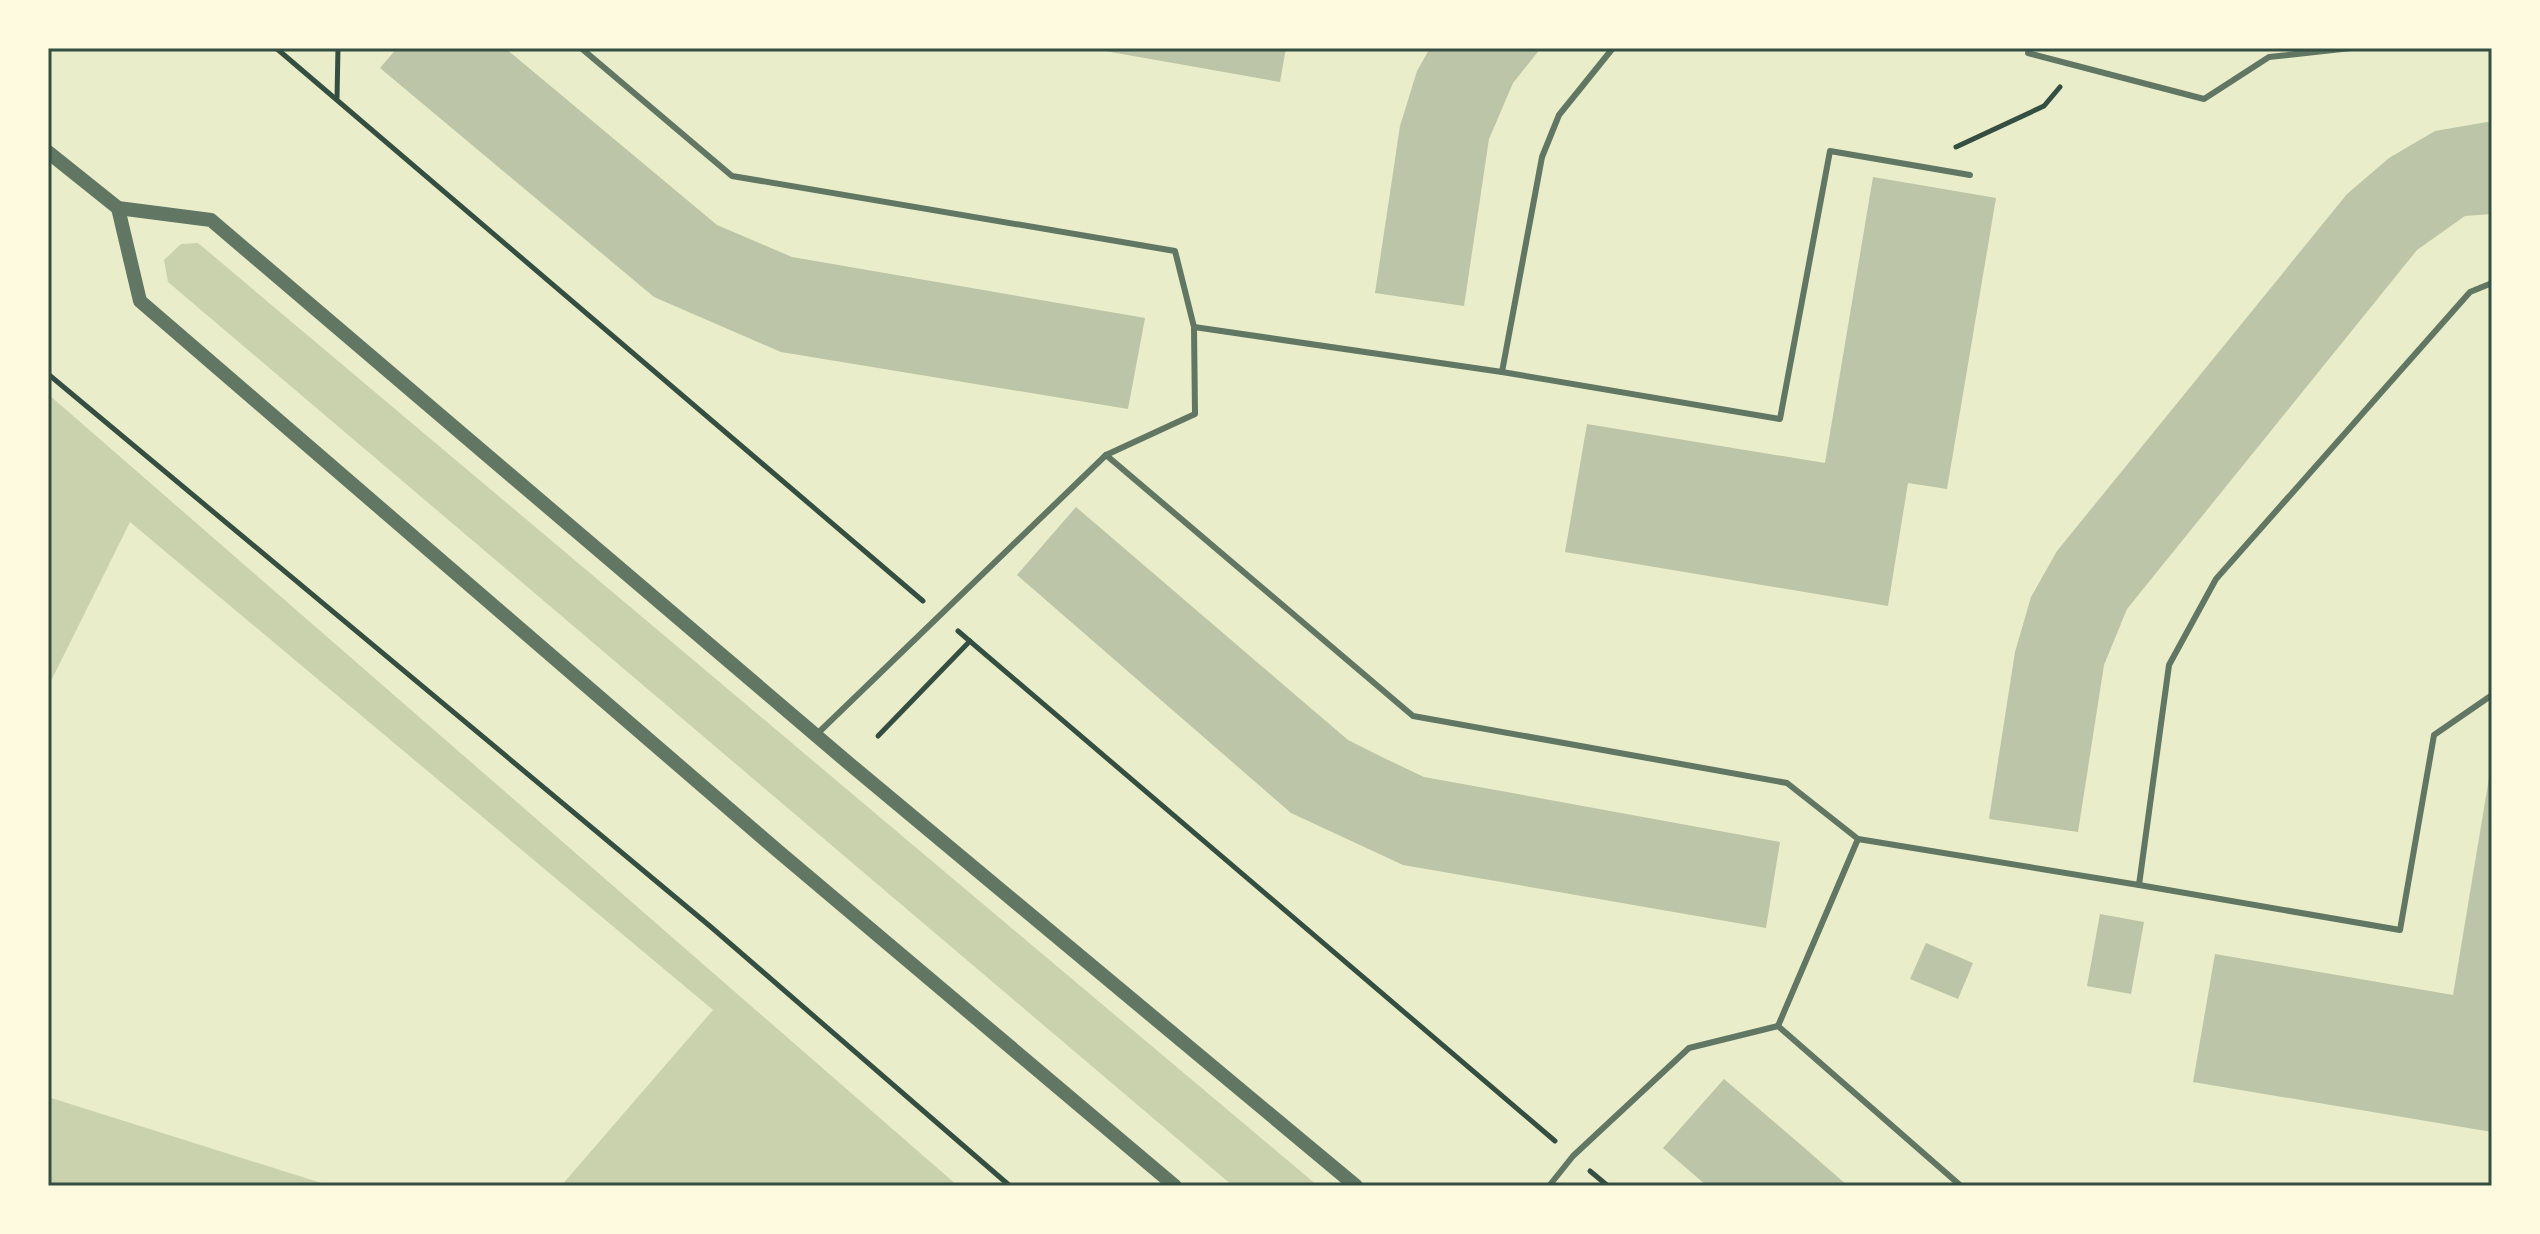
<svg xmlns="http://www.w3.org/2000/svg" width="2540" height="1234" font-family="Rubik,sans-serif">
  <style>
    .green { fill: #cad2ad }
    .building { fill: #bcc5a7 }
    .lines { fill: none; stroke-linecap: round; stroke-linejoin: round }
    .path { stroke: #344e41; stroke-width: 5 }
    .service { stroke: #617663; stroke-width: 6 }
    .tertiary { stroke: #617663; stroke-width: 14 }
    .neatline { fill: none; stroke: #344e41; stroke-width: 3 }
  </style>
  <rect width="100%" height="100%" fill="#e9edc9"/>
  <g class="green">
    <path d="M198,243L1318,1186H1233L168,282L164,260L181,244Z"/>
    <path d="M48,394L958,1186H561L713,1010L130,522L50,683L48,693Z"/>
    <path d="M48,1097L331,1186H48Z"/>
  </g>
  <g class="building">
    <path d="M397,48H505L717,225L792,257L1145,318L1128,409L781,352L654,297L380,68Z"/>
    <path d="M1088,48H1286L1280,82Z"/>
    <path d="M1430,48H1541L1513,83L1489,139L1464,306L1375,293L1400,126L1417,71Z"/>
    <path d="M2487,122L2492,123V214L2465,216L2417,250L2127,609L2104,665L2078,832L1989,819L2015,652L2031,597L2057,551L2347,194L2389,158L2435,131Z"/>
    <path d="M1873,177L1996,198L1947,489L1908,483L1888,606L1565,552L1587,424L1825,463Z"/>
    <path d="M1076,507L1348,740L1386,759L1424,777L1780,842L1766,928L1403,865L1291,813L1017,575Z"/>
    <path d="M2490,772L2492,1132L2193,1082L2215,954L2453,995Z"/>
    <path d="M2100,914L2144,922L2131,994L2087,986Z"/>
    <path d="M1926,943L1973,963L1958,999L1910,979Z"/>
    <path d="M1724,1079L1793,1138L1848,1186H1707L1663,1148Z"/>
  </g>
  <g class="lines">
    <g class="path">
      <path d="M276,48L923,601"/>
      <path d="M337,98L338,48"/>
      <path d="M1956,147L2044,106L2060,87"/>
      <path d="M48,374L711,927L1010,1186"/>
      <path d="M958,631L1555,1141"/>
      <path d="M878,736L970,641"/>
      <path d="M1590,1171L1608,1186"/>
    </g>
    <g class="service">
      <path d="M581,48L732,176L1175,251L1194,327L1195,414L1106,455L817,734"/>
      <path d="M2029,48L2028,53L2204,99L2269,57L2351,48"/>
      <path d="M1194,327L1502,372L1542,157L1559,115L1613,48"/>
      <path d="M1502,372L1780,419L1830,151L1970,175"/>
      <path d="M1106,455L1413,716L1787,783L1858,839L2139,885L2169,665L2216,579L2470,292L2492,283"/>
      <path d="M1858,839L1778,1026L1961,1186"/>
      <path d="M2139,885L2400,930L2434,735L2492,695"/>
      <path d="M1549,1186L1573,1156L1689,1048L1778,1026"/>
    </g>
    <g class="tertiary">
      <path d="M48,152L118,208L211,220L852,766L1356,1186"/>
      <path d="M118,208L140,301L778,851L1175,1186"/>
    </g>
  </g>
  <rect width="2540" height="1234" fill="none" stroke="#fefae0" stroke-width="100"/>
  <rect x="50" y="50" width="2440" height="1134" class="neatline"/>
</svg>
